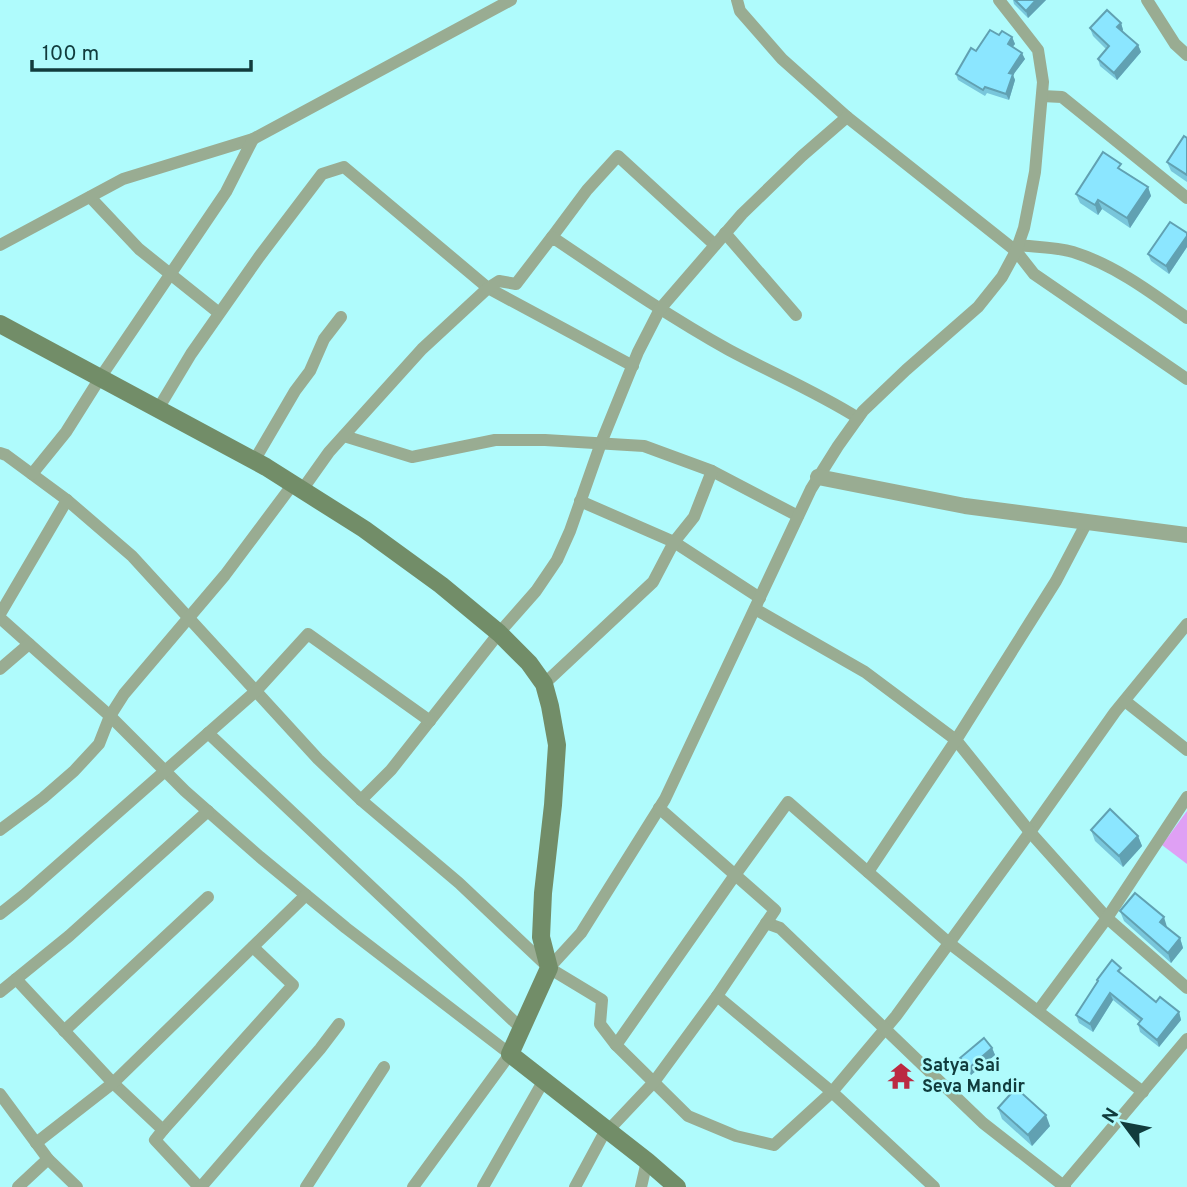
<svg xmlns="http://www.w3.org/2000/svg" width="1187" height="1187" font-family="Overpass,sans-serif">
  <style>
    .green { fill: #dfa0f4 }
    .lines { fill: none; stroke-linecap: round; stroke-linejoin: round }
    .minor { stroke: #99ac92; stroke-width: 12 }
    .tertiary { stroke: #99ac92; stroke-width: 16 }
    .secondary { stroke: #728d68; stroke-width: 18 }
    .wall { fill: #78c6db }
    .shaded-wall { fill: #61a1b2 }
    .building { fill: #8be6ff; stroke: #61a1b2; stroke-width: 2 }
    .labels { text-anchor: middle; dominant-baseline: central; stroke-width: 5; stroke-linejoin: round; paint-order: stroke }
    .poi-label { font-size: 18px; font-weight: bold; fill: #113c3d; stroke: #affbfc; text-anchor: start }
  </style>
  <rect width="100%" height="100%" fill="#affbfc"/>
  <path class="green" d="M1187,811V864L1162,845Z"/>
  <g class="lines">
    <g class="minor">
      <path d="M737,0L740,11L782,59L847,117L1016,251L1034,274L1187,379"/>
      <path d="M1147,0L1175,44L1187,55"/>
      <path d="M1042,96L1062,97L1187,198"/>
      <path d="M90,197L139,249L219,313"/>
      <path d="M725,233L796,315"/>
      <path d="M552,237L587,190L618,156L715,245"/>
      <path d="M0,245L123,179L253,139L511,0"/>
      <path d="M1018,245C1036,247 1056,247 1073,252C1115,265 1152,293 1187,318"/>
      <path d="M158,409L191,354L259,257L322,174L344,167L488,288L633,366"/>
      <path d="M344,436L412,457L495,440H545L644,446L712,471L798,516"/>
      <path d="M0,453L6,455L67,500L132,556L318,759L361,800L459,883L549,968L602,1000L600,1024L616,1045L688,1116L736,1136L774,1145L832,1092L896,1016L1030,832L1115,712L1187,624"/>
      <path d="M254,461L295,391L310,371L324,339L341,317"/>
      <path d="M32,474L66,432L100,378L226,192L253,139"/>
      <path d="M302,490L329,452L422,349L488,288L499,281L516,284L552,237C610,276 668,316 729,350C772,373 817,392 858,418"/>
      <path d="M580,501L674,542L760,598"/>
      <path d="M1087,522L1056,581L956,740L1030,832L1107,918L1187,988"/>
      <path d="M755,609L865,672L956,740L868,872"/>
      <path d="M0,614L67,500"/>
      <path d="M0,618L110,716L185,791L260,857L346,928L510,1054L413,1187"/>
      <path d="M0,669L29,644"/>
      <path d="M544,684L653,582L674,542L694,517L712,471"/>
      <path d="M1125,701L1187,750"/>
      <path d="M208,733L522,1029"/>
      <path d="M361,800L391,770L499,633L536,591L557,560L570,531L601,443L638,352L660,309L742,214L802,156L847,117"/>
      <path d="M0,830L43,798L74,771L99,744L110,716L124,694L225,575L293,484"/>
      <path d="M0,914L24,895L256,691L308,634L430,721"/>
      <path d="M766,923L780,928L983,1123L1065,1187"/>
      <path d="M549,968L581,933L665,799L811,489L838,446L863,411L906,370L978,307L1002,277L1016,251L1024,228L1035,172L1043,82L1038,50L999,0"/>
      <path d="M16,979L113,1083L163,1130L293,985L253,947"/>
      <path d="M0,992L69,936L208,811"/>
      <path d="M717,996L832,1092L934,1187"/>
      <path d="M1038,1011L1107,918L1187,797"/>
      <path d="M64,1031L208,897"/>
      <path d="M616,1045L735,875L788,802L949,943L1143,1092"/>
      <path d="M0,1094L48,1159L77,1187"/>
      <path d="M163,1130L155,1140L199,1187"/>
      <path d="M36,1143L113,1083L306,895"/>
      <path d="M18,1187L48,1159"/>
      <path d="M201,1187L320,1049L339,1024"/>
      <path d="M306,1187L384,1067"/>
      <path d="M483,1187L544,1080"/>
      <path d="M575,1187L602,1137L654,1082L717,996L775,910L659,808"/>
      <path d="M641,1187L647,1161"/>
      <path d="M1062,1187L1187,1039"/>
    </g>
    <path class="tertiary" d="M818,477L965,506L1187,535"/>
    <path class="secondary" d="M0,324L266,467L364,529L441,585L499,633L529,663L544,684L550,706L557,745L553,805L543,893L541,937L549,968L510,1054L647,1161L677,1187"/>
  </g>
  <g class="wall">
    <path d="M1013,0H1046L1028,18L1014,4Z"/>
    <path d="M1121,23L1123,30L1122,31L1138,45L1141,52L1117,80L1100,66L1098,59L1106,49L1093,36L1090,28Z"/>
    <path d="M1012,37L1015,44L1013,46L1025,59L1013,75L1015,80L1009,100L987,93L985,96L958,80L956,74L976,51Z"/>
    <path d="M1187,138V182L1171,171L1167,162Z"/>
    <path d="M1124,171L1148,187L1151,196L1130,228L1102,209L1098,215L1080,203L1076,194Z"/>
    <path d="M1187,233V247L1169,274L1151,261L1148,254Z"/>
    <path d="M1091,830L1138,836L1142,846L1123,867L1095,841Z"/>
    <path d="M1120,911L1167,927L1180,938L1183,948L1171,963L1124,921Z"/>
    <path d="M1123,975L1156,1002L1179,1012L1181,1020L1159,1047L1140,1032L1138,1024L1140,1022L1113,1000L1093,1032L1079,1023L1076,1015L1097,982V980Z"/>
    <path d="M992,1048L995,1055L971,1075L963,1065L960,1058Z"/>
    <path d="M998,1108L1050,1126L1032,1146L1002,1119Z"/>
  </g>
  <g class="shaded-wall">
    <path d="M1036,0H1046L1028,18L1026,11Z"/>
    <path d="M1121,23L1123,30L1120,34L1117,27Z"/>
    <path d="M1012,37L1015,44L1010,50L1008,44Z"/>
    <path d="M1138,45L1141,52L1117,80L1114,73Z"/>
    <path d="M1022,53L1025,59L1013,75L1015,80L1009,100L1006,94L1009,73Z"/>
    <path d="M1148,187L1151,196L1130,228L1127,218Z"/>
    <path d="M1098,200L1102,209L1098,215L1095,205Z"/>
    <path d="M1187,236V247L1169,274L1166,266Z"/>
    <path d="M1138,836L1142,846L1123,867L1119,856Z"/>
    <path d="M1164,917L1167,927L1163,932L1160,922Z"/>
    <path d="M1180,938L1183,948L1171,963L1168,953Z"/>
    <path d="M1110,993L1113,1000L1093,1032L1090,1024Z"/>
    <path d="M1179,1012L1181,1020L1159,1047L1157,1040Z"/>
    <path d="M992,1048L995,1055L971,1075L969,1068Z"/>
    <path d="M1046,1115L1050,1126L1032,1146L1028,1135Z"/>
  </g>
  <g class="building">
    <path d="M1015,0H1036L1026,11Z"/>
    <path d="M1107,10L1121,23L1117,27L1138,45L1114,73L1098,59L1109,46L1090,28Z"/>
    <path d="M990,30L999,35L1002,31L1012,37L1008,44L1022,53L1009,73L1013,74L1006,94L985,87L983,90L956,74L971,48L976,51Z"/>
    <path d="M1184,136L1187,138V175L1167,162Z"/>
    <path d="M1103,152L1121,164L1118,168L1148,187L1127,218L1098,200L1095,205L1076,194Z"/>
    <path d="M1170,222L1187,233V236L1166,266L1148,254Z"/>
    <path d="M1110,809L1138,836L1119,856L1091,830Z"/>
    <path d="M1135,893L1164,917L1160,922L1180,938L1168,953L1120,911Z"/>
    <path d="M1112,960L1121,968L1118,971L1156,1002L1160,997L1179,1012L1157,1040L1138,1024L1142,1019L1110,993L1090,1024L1076,1015L1098,981L1097,980Z"/>
    <path d="M984,1038L992,1048L969,1068L960,1058Z"/>
    <path d="M1016,1088L1046,1115L1028,1135L998,1108Z"/>
  </g>
  <defs>
    <symbol id="temple-bare" viewBox="-9 -9 18 18"><path d="M0-6L5-2H3V0L6.5 2.5H4V6H1.5V3h-3V6H-4V2.5H-6.5L-3 0V-2H-5Z" fill="#bb2a42" stroke="#affbfc" stroke-width="2.5" paint-order="stroke"/></symbol>
  </defs>
  <g fill-rule="evenodd">
    <use href="#temple-bare" x="882" y="1057" width="38" height="38"/>
  </g>
  <g class="labels">
    <g class="poi-label">
      <text x="922" y="1066">Satya Sai<tspan x="922" dy="21">Seva Mandir</tspan></text>
    </g>
  </g>
  <g transform="translate(1124 1124) rotate(302)" stroke="#affbfc" stroke-width="5" paint-order="stroke">
  <path d="M0-5L12 26L0 18L-12 26Z" fill="#113c3d"/>
  <text y="-10" font-size="19" font-weight="bold" text-anchor="middle" fill="#113c3d">N</text>
  </g>
  <path d="M32 60v10h219v-10" fill="none" stroke="#113c3d" stroke-width="3.5"/>
  <text x="42" y="60" font-size="21" fill="#113c3d" stroke="#affbfc" stroke-width="5" paint-order="stroke">100 m</text>
</svg>
